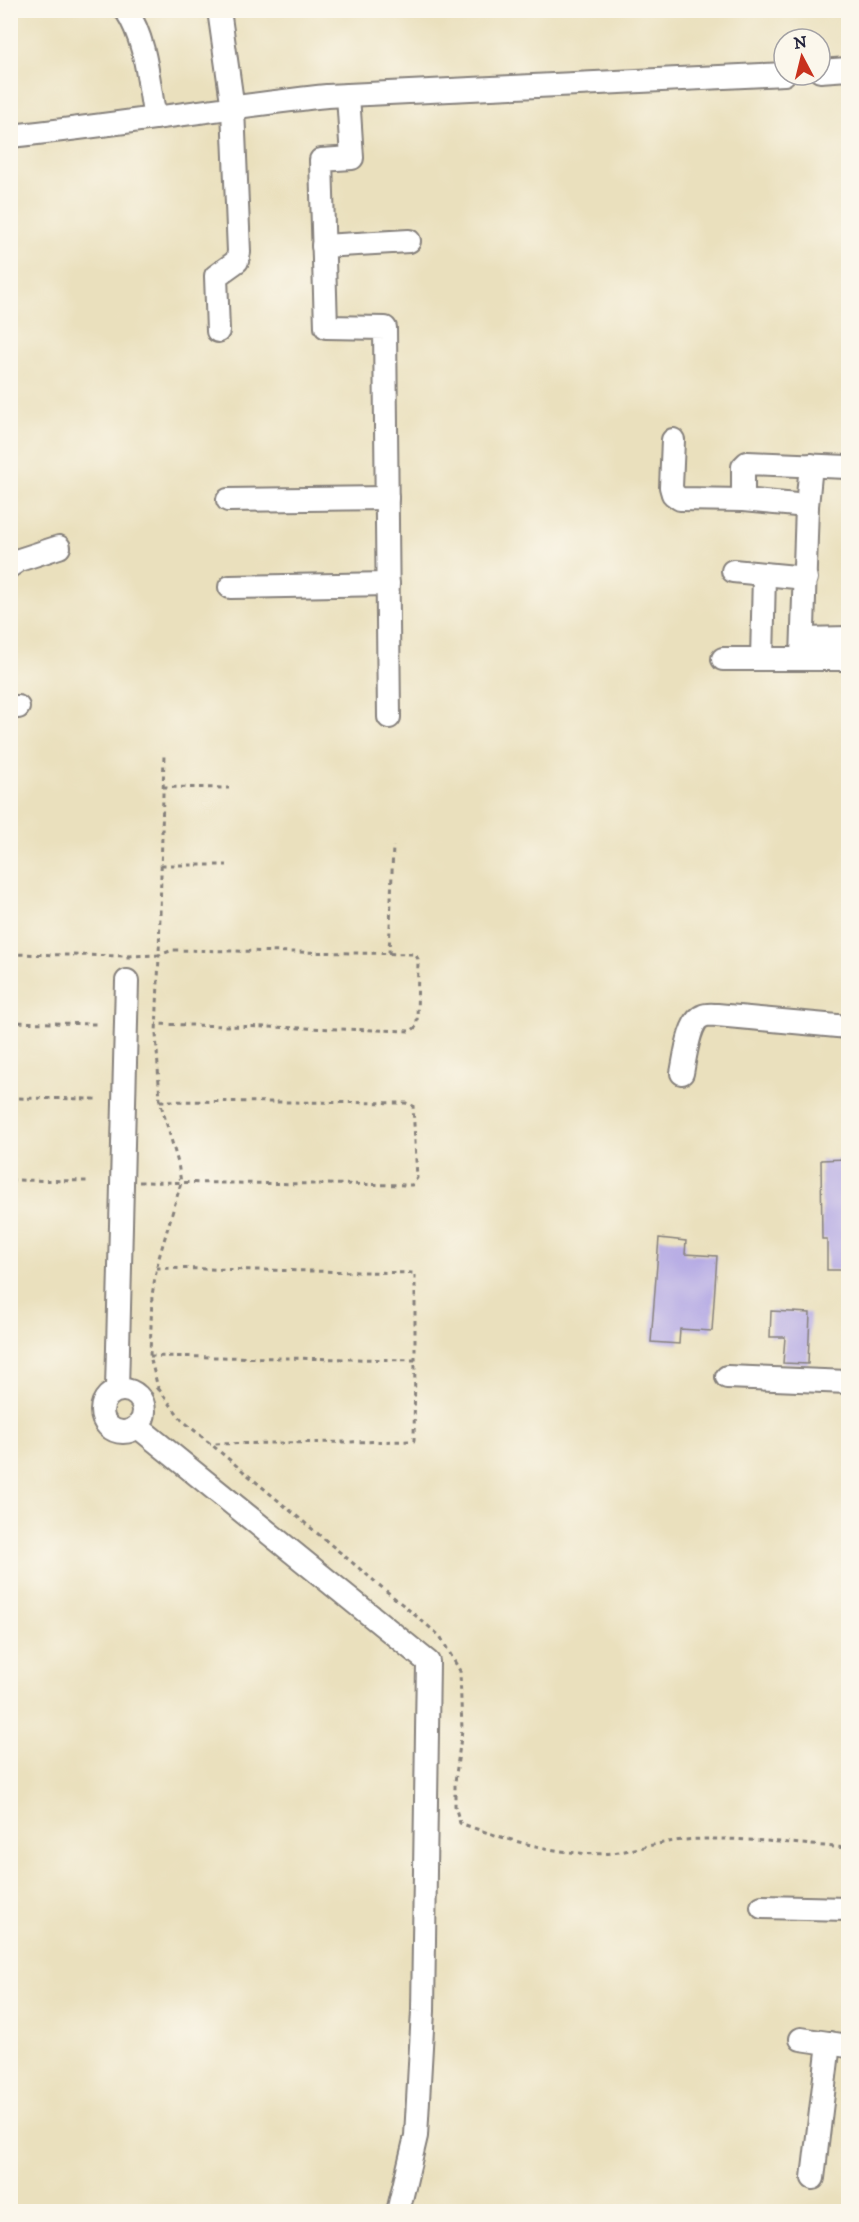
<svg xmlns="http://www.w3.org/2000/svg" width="859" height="2222" font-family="'IM FELL DW Pica',serif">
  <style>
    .building { fill: #b4a9e4 }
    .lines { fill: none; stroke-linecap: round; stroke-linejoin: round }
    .minor-casing { stroke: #86817c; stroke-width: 26 }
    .path { stroke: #86817c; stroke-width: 3; stroke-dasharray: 4.5 4.5; stroke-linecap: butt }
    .minor { stroke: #fff; stroke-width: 22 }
  </style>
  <rect width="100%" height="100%" fill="#fbf7ec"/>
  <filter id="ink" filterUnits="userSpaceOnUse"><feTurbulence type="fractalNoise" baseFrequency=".0167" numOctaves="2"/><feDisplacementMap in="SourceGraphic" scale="12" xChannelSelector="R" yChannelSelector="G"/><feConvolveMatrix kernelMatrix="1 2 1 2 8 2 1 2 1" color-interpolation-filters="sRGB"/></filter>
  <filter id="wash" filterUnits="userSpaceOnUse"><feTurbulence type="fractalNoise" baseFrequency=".008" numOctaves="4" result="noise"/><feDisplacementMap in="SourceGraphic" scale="24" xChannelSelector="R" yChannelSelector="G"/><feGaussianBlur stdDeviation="1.35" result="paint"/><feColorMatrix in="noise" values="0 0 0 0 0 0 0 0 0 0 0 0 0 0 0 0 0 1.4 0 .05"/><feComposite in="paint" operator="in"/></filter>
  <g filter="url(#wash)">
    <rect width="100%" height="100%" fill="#eae0bd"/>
    <g id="blocks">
      <g class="building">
        <path d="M846,1159L849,1270H827V1239H822L821,1160Z"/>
        <path d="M659,1238L686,1241L685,1254L717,1256L712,1331L680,1329L679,1344L651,1342Z"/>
        <path d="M771,1311L810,1313L808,1364L783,1363L785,1337H770Z"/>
      </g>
    </g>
  </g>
  <g filter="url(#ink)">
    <use href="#blocks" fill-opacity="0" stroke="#86817c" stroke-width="1.5"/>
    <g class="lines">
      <defs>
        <g id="minor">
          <path d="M126,10C147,42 148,82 155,118"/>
          <path d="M820,71L848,69"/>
          <path d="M348,95L352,158L321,160L326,327L385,328L389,717"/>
          <path d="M10,136C117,125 222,107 327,96L784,74"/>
          <path d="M323,246L409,241"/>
          <path d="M218,331L216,276L237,261L239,252L233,109L219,10"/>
          <path d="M673,440L671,487L673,494L680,499L743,500L807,506"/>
          <path d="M228,500L387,498"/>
          <path d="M743,500V467L747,463L848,467"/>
          <path d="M10,566L19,560L59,547"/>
          <path d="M733,571L806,578"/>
          <path d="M230,587L388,584"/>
          <path d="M803,639L848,638"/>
          <path d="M802,658L807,506L811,465"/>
          <path d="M723,659H848"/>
          <path d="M762,659L764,575"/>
          <path d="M10,707H18"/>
          <path d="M682,1073C685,1059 689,1020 703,1016C707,1014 713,1015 717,1015L848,1027"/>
          <path d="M727,1377L848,1382"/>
          <path d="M117,1389L127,981"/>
          <circle cx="123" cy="1411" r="21"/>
          <path d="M138,1427L428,1662L423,2011L416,2136L398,2212"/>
          <path d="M762,1907L848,1909"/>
          <path d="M801,2039L848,2046"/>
          <path d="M813,2178L829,2043"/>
        </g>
      </defs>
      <use href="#minor" class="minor-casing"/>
      <g class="path">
        <path d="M163,787L229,788"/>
        <path d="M161,865H227"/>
        <path d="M10,954L128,956V964"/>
        <path d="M389,954L393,846"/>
        <path d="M128,956L159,955L164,754"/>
        <path d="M10,1022L96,1024"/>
        <path d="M10,1098L97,1099"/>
        <path d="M10,1180L89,1181"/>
        <path d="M139,1182L412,1185L417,1178L413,1106L406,1103L160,1101"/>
        <path d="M156,1268L415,1273V1360"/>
        <path d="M150,1356L415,1360L414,1441L210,1444"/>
        <path d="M158,1388L182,1420L440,1636L460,1671L462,1730L455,1782V1806L460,1823C503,1839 566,1858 612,1853C636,1850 659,1842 684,1840C738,1836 794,1844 848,1848"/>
        <path d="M142,1401L158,1388L150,1356L152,1295L158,1261L181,1183L178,1163L160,1101L156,1033L159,955L173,950L415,954L418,959L417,1026L411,1031L156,1024"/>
      </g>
      <use href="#minor" class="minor"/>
    </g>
  </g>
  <rect width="859" height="2222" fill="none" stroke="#fbf7ec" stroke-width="36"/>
  <g transform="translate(802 57) rotate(353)"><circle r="28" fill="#fbf7ec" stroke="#a4a2a5" stroke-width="1.5"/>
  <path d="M0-4.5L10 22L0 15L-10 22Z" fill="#c8321e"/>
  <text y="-9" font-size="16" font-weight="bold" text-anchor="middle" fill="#22223b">N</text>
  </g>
</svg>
